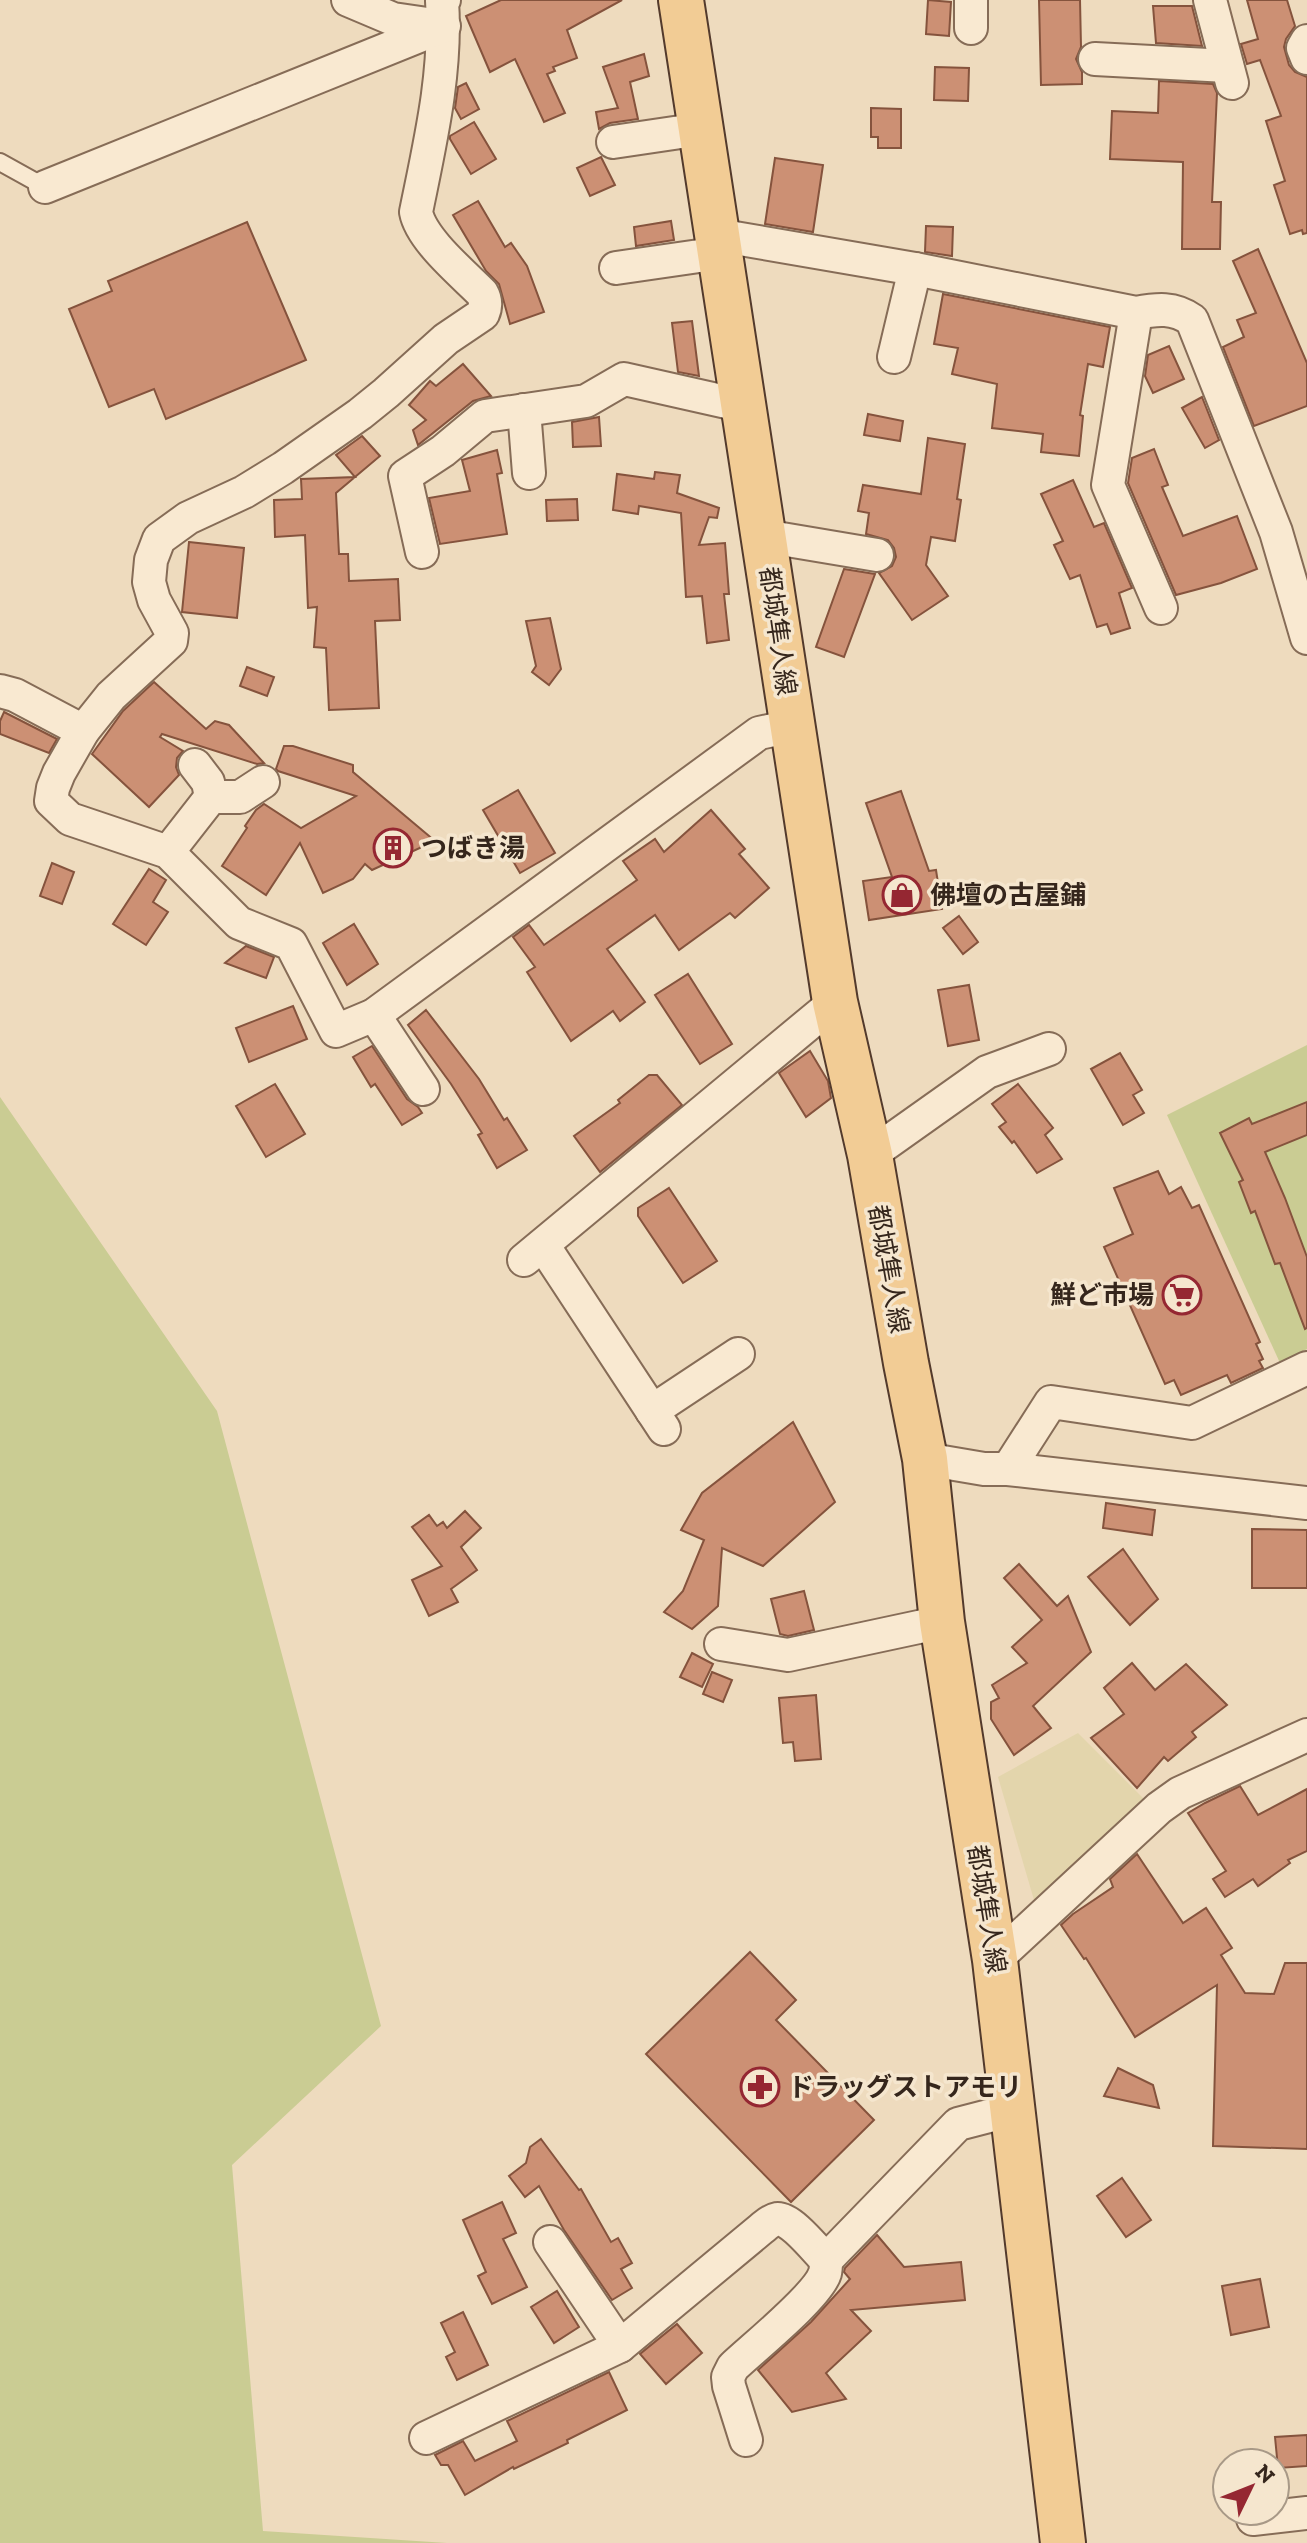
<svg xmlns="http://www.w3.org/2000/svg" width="1307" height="2543" font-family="'Zilla Slab','Noto Sans JP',serif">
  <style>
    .farmland { fill: #e3d5ac }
    .green { fill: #cacc93 }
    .building { fill: #cc9074; stroke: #85533d; stroke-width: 2 }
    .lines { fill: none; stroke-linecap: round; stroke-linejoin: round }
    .service-casing { stroke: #866c57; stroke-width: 20 }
    .minor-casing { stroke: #866c57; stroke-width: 36 }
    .primary-casing { stroke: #533a2c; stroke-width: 48 }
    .service { stroke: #f9e9d1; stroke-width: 16 }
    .minor { stroke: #f9e9d1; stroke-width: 32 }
    .primary { stroke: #f2cc95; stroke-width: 44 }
    .labels { text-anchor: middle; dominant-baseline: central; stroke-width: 7; stroke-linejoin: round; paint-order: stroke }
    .street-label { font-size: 26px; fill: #35261c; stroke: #f5e6ce }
    .poi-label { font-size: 26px; font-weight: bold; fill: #35261c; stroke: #f5e6ce; text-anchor: start }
  </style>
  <rect width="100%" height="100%" fill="#eedbbe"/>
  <path class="farmland" d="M1078,1733L1147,1802L1034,1900L998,1777Z"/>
  <g class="green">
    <path d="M1307,1045V1349L1280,1363L1167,1115Z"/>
    <path d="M0,1097L217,1411L381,2026L232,2165L263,2531L447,2543H0Z"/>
  </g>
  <g class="building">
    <path d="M501,0H622L567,30L577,58L553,67L555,71L547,74L565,113L544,122L515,59L490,72L466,16Z"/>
    <path d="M928,0L951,2L949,36L926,34Z"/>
    <path d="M1039,0H1080L1081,47L1076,59L1082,72V84L1041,85Z"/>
    <path d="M1247,0H1287L1295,26L1286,39L1284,47L1289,65L1295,72L1307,77V233L1303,234L1302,230L1290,234L1274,185L1285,181L1266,121L1281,116L1260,60L1247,64L1241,44L1258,39Z"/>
    <path d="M1153,6H1192L1202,46L1156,43Z"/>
    <path d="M644,54L649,76L630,82L638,119L610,123L599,129L596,112L618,108L603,67Z"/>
    <path d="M935,67L969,68L968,101L934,100Z"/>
    <path d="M1159,81L1213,84L1217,93L1212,202H1221L1220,249H1182L1183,162L1110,159L1112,111L1158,113Z"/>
    <path d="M466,83L479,109L461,119L455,108L458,87Z"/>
    <path d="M871,108L901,109V148H878V137H871Z"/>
    <path d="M474,122L496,159L471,174L450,139V136Z"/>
    <path d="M601,157L615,185L590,196L577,168Z"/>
    <path d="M775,158L823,165L813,232L765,224Z"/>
    <path d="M478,201L505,247L511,243L527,266L544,312L510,324L499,284L486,271L453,215Z"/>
    <path d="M671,221L674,240L636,246L634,227Z"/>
    <path d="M247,222L306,360L166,419L154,389L109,407L69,309L112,291L108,281Z"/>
    <path d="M926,226L953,227L952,256L925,252Z"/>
    <path d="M1258,249L1307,363V406L1254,426L1223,347L1244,337L1237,320L1256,313L1233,261Z"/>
    <path d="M943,294L1110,327L1103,367L1088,364L1080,415L1083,416L1079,456L1041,452L1043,434L992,428L997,384L952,374L958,348L934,344Z"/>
    <path d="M692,321L699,376L678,372L672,323Z"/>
    <path d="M1169,346L1184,379L1153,393L1145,376L1148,355Z"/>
    <path d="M463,364L491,396L473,401L418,445L413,430L426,420L409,405L430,381L436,386Z"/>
    <path d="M1202,397L1219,440L1205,448L1182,408Z"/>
    <path d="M868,414L903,421L900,441L864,435Z"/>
    <path d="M599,417L601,446L573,447L572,422Z"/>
    <path d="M362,436L380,456L336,493L339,554H348L349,581L398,579L400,620L375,621L379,708L329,710L326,648L314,647L317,607L308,608L305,535L275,537L274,500L302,499L301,479L355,477L336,455Z"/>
    <path d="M928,438L965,444L957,499L961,500L955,541L931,537L926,565L948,596L912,620L879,573L892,566L896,557L894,548L888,540L866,534L869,513L858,511L863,485L921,494Z"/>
    <path d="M1154,449L1168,485L1162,487L1183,536L1237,516L1257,569L1221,583L1176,595L1128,483L1132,458Z"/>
    <path d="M497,450L502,473L497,474L507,534L440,544L429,498L470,491L462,460Z"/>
    <path d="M655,472L680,475L677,493L719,508L717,518L709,517L699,545L725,543L729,594H724L729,640L707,643L702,596L686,597L681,513L639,506L638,514L613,510L617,474L654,479Z"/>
    <path d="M1073,480L1094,527L1104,523L1132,588L1119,593L1130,628L1111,634L1107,624L1097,627L1080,575L1070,579L1054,545L1063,541L1041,494Z"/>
    <path d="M577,499L578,520L547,521L546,500Z"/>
    <path d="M189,542L244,548L237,618L182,612Z"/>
    <path d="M844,569L875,574L844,657L816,647Z"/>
    <path d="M550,618L561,669L549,685L532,672L536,666L526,621Z"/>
    <path d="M247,667L274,677L267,696L240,686Z"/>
    <path d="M154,682L206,729L215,721L229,725L264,763L257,764L162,734L160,737L183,751L177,758L176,767L179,775L149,807L92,754L123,711Z"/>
    <path d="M4,712L57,739L49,753L0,734V721Z"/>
    <path d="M284,746H293L353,765V772L435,841L372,870L365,864L353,879L323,893L300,843L266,895L222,866L247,828L245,826L256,810L264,804L301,828L356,796L278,771L276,769Z"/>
    <path d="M518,790L555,853L520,873L483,810Z"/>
    <path d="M901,791L929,871L936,870L942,909L869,920L863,881L892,877L866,803Z"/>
    <path d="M711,810L745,849L739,854L769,888L735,918L730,913L679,950L655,915L607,949L645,1002L620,1021L613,1011L571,1041L527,972L535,967L513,937L529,925L544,945L637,880L623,861L655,839L664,852Z"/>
    <path d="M52,863L74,872L62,904L40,896Z"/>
    <path d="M149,869L166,880L153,902L168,912L146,945L113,924Z"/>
    <path d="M959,916L978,942L963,954L943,928Z"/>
    <path d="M354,924L378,964L347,985L323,943Z"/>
    <path d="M246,946L274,957L266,978L225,963Z"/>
    <path d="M688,974L732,1044L700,1064L655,995Z"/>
    <path d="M969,985L979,1040L948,1046L938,990Z"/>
    <path d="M293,1006L307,1039L249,1062L236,1028Z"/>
    <path d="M426,1010L479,1079L504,1120L507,1118L527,1150L497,1168L478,1135L482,1133L451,1084L408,1025Z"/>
    <path d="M372,1046L407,1099L418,1107L422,1113L402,1125L375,1084L371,1087L353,1057Z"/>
    <path d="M810,1051L828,1081L831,1098L806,1117L779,1073Z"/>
    <path d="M1120,1053L1142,1090L1133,1095L1144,1113L1123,1125L1091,1069Z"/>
    <path d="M649,1075H657L682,1105L600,1172L574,1136L620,1103L618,1100Z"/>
    <path d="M275,1084L305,1134L266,1157L236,1106Z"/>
    <path d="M1018,1084L1053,1128L1045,1135L1062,1159L1037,1173L1014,1141L1012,1143L999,1127L1006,1122L992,1104Z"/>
    <path d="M1307,1102V1135L1265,1152L1285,1198L1307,1257V1328L1305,1329L1280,1263L1275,1264L1255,1211L1251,1213L1239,1182L1243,1180L1220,1133L1249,1118L1252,1124Z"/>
    <path d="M1158,1171L1169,1194L1181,1187L1192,1208L1199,1205L1260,1342L1256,1344L1263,1359L1259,1361L1263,1368L1231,1383L1227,1375L1181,1395L1174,1380L1165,1384L1104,1247L1133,1234L1114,1188Z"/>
    <path d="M669,1188L717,1261L683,1283L638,1216V1208Z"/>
    <path d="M793,1422L835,1502L763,1566L722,1548L718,1606L692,1629L664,1612L683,1591L704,1540L681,1530L702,1493Z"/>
    <path d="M1106,1503L1155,1510L1152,1535L1103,1528Z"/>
    <path d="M465,1511L481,1528L461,1547L477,1570L451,1589L458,1602L429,1616L412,1580L442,1566L412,1527L429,1515L437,1526L443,1522L447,1528Z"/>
    <path d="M1252,1529L1307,1530V1588H1252Z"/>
    <path d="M1123,1549L1158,1599L1130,1625L1088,1577Z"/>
    <path d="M1019,1564L1057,1606L1068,1596L1091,1652L1033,1706L1051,1728L1014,1755L991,1719V1702L999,1698L992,1685L1027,1663L1012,1647L1042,1620L1004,1578Z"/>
    <path d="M804,1591L814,1630L788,1636L780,1634L771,1599Z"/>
    <path d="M692,1653L713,1664L702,1687L680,1677Z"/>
    <path d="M1132,1663L1155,1690L1186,1664L1227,1705L1192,1732L1196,1737L1168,1761L1164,1757L1137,1788L1091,1738L1124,1714L1104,1688Z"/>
    <path d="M712,1672L732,1680L723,1702L703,1694Z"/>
    <path d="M816,1695L821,1759L795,1761L793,1742L783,1743L779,1698Z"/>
    <path d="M1240,1786L1258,1815L1307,1789V1851L1288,1860L1290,1863L1258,1886L1253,1879L1225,1897L1213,1879L1226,1871L1188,1813L1205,1803Z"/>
    <path d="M1137,1854L1183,1923L1206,1908L1232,1948L1221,1955L1245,1993L1274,1994L1285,1963H1307V2149L1213,2146L1217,1985L1135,2037L1086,1958L1084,1959L1061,1925L1073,1914L1113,1887L1110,1879Z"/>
    <path d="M750,1952L796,2000L776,2020L874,2120L791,2202L646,2054Z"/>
    <path d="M1118,2068L1153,2085L1159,2108L1104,2096Z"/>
    <path d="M541,2139L579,2190L581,2189L611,2242L618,2238L632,2263L621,2269L632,2288L612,2300L564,2230L539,2186L525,2197L509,2176L526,2163L530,2147Z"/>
    <path d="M1122,2178L1151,2220L1126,2237L1097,2196Z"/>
    <path d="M502,2202L516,2233L503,2239L527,2287L492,2304L478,2276L486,2272L463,2220Z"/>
    <path d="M877,2235L904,2267L961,2262L965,2300L851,2310L871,2331L826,2373L846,2399L792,2412L758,2370L811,2322L850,2279L844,2272L845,2268Z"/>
    <path d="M1260,2279L1269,2327L1231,2335L1222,2286Z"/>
    <path d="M557,2291L579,2327L554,2343L531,2307Z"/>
    <path d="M463,2312L488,2365L457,2380L446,2357L455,2352L441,2323Z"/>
    <path d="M677,2324L702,2353L666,2384L640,2354Z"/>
    <path d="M609,2372L627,2410L567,2440L568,2443L514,2469L513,2467L465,2495L448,2465H441L435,2455L463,2441L475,2461L517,2441L507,2421Z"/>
    <path d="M1307,2435V2466L1278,2468L1275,2437Z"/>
  </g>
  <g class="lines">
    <defs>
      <path id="service" d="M0,162L45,187"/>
      <g id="minor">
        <path d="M348,0L393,19L441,26"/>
        <path d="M444,0L442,1C447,72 430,143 416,212C421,239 462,273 482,293C486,300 486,307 483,314L446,339L386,393L360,414L283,468L244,492L188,518L159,539L151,560L149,582L154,600L172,633L171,641L111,696L83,731L59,773L53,788L51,801L70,819L168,852L239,923L291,944L336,1031L374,1015L759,733L792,726"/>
        <path d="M971,0V28"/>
        <path d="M1210,0L1232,83"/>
        <path d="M1307,41L1303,48L1307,58"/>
        <path d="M1095,59L1227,66"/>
        <path d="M613,142L701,129"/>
        <path d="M45,187L444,26"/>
        <path d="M717,235L915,269L1136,313C1157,309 1174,307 1192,320L1276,532L1307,638"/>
        <path d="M616,268L720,253"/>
        <path d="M1136,313L1108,485L1161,608"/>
        <path d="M894,357L915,269"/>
        <path d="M524,410L529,473"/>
        <path d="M764,536L877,555"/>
        <path d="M422,552L405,476L443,451L485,416L586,401L624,379L744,406"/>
        <path d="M0,691L15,695L83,731"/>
        <path d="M195,765L208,782L211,797"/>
        <path d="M168,852L211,797H240L263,782"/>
        <path d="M374,1015L423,1089"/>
        <path d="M870,1155L987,1072L1049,1049"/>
        <path d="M543,1245L664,1429"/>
        <path d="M524,1260L835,1002"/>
        <path d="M652,1411L738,1354"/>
        <path d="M925,1459L984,1469H1008L1307,1503"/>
        <path d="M1008,1469L1051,1402L1192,1423L1307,1368"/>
        <path d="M721,1644L788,1655L942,1622"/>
        <path d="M995,1960L1159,1808L1180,1793L1307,1735"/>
        <path d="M550,2242L620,2346"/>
        <path d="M426,2438L620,2346L761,2229C766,2225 771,2220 777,2219C790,2217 816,2250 826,2260L958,2124L1012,2110"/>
        <path d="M746,2440L729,2386L728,2377L733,2367C753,2348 818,2296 825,2273C826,2269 826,2264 826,2260"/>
        <path d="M1253,2519L1307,2513"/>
      </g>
      <path id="primary" d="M681,0L835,1002L870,1155L906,1363L925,1459L942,1622L995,1960L1063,2543"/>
    </defs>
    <use href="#service" class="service-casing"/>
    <use href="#minor" class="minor-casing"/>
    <use href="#primary" class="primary-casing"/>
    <use href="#service" class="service"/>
    <use href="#minor" class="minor"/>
    <use href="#primary" class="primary"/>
  </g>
  <defs>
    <symbol id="building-ring" viewBox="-11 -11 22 22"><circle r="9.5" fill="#f5e6ce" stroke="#952732" stroke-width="1.5"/><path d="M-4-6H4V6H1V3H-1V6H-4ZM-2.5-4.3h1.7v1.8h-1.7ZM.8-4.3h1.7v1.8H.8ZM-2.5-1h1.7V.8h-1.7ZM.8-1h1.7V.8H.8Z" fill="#952732"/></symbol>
    <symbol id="shop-ring" viewBox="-11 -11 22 22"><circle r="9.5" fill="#f5e6ce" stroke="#952732" stroke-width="1.5"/><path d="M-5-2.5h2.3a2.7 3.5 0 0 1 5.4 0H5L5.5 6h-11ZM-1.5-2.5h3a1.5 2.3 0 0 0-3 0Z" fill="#952732"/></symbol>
    <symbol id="supermarket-ring" viewBox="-11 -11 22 22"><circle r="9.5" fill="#f5e6ce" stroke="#952732" stroke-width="1.5"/><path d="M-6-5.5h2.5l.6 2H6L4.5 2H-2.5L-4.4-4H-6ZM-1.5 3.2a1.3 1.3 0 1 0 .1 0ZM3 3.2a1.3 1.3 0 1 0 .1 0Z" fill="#952732"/></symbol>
    <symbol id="pharmacy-ring" viewBox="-11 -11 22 22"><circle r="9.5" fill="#f5e6ce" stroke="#952732" stroke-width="1.5"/><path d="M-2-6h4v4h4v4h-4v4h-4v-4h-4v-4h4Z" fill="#952732"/></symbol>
  </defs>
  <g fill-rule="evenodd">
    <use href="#building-ring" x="371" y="826" width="44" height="44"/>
    <use href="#shop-ring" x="880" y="873" width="44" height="44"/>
    <use href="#supermarket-ring" x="1160" y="1273" width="44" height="44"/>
    <use href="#pharmacy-ring" x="738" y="2065" width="44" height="44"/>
  </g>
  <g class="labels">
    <g class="street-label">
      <text transform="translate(778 631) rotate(82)">都城隼人線</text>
      <text transform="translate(889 1269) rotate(80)">都城隼人線</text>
      <text transform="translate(987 1909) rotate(81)">都城隼人線</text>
    </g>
    <g class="poi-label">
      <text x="421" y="848">つばき湯</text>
      <text x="930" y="895">佛壇の古屋鋪</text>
      <text x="1154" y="1295" text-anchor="end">鮮ど市場</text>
      <text x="788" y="2087">ドラッグストアモリ</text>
    </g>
  </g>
  <g transform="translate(1251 2487) rotate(47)"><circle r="38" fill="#f5e6ce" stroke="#a89987" stroke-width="2"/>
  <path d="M0-6L14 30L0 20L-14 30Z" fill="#952732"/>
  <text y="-12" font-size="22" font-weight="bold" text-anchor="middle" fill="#35261c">N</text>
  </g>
</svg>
